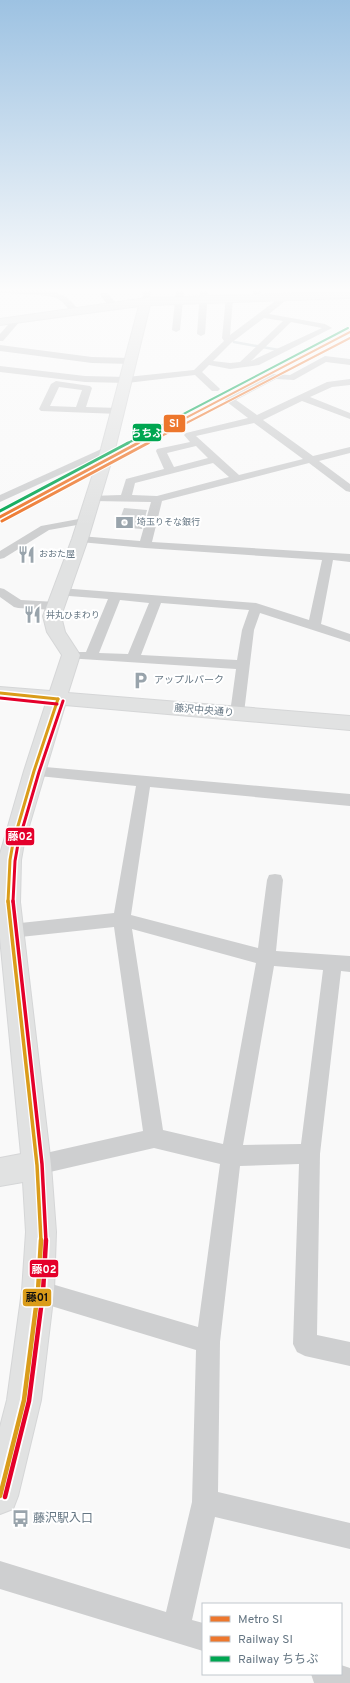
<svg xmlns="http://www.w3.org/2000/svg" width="350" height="1683" font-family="Overpass,'Noto Sans JP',sans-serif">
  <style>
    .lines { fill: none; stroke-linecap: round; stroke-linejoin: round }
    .stream { stroke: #ced6d9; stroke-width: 2.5 }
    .building { fill: #d0d2d3 }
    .secondary-casing { stroke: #d5d6d7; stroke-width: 2 }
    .street { fill: #cecfd0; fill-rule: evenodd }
    .secondary { fill: #e1e2e2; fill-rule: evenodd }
    .bus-1-far2-casing { stroke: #fff; stroke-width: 6 }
    .bus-1-far1-casing { stroke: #fff; stroke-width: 6 }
    .bus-1-casing { stroke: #fff; stroke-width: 8 }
    .bus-2-far2-casing { stroke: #fff; stroke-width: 6 }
    .bus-2-far1-casing { stroke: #fff; stroke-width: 6 }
    .bus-2-casing { stroke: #fff; stroke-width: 8 }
    .bus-1-far2 { stroke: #da9c1a; stroke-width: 3 }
    .bus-1-far1 { stroke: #da9c1a; stroke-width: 3.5 }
    .bus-1 { stroke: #da9c1a; stroke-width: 4.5 }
    .bus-2-far2 { stroke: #e4002b; stroke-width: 3 }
    .bus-2-far1 { stroke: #e4002b; stroke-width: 3.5 }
    .bus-2 { stroke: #e4002b; stroke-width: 4.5 }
    .rail-1-far1-casing { stroke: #fff; stroke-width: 3.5 }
    .rail-1-casing { stroke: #fff; stroke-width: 5 }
    .rail-2-far1-casing { stroke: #fff; stroke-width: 3.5 }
    .rail-2-casing { stroke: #fff; stroke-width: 5 }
    .rail-1-far1 { stroke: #ed772d; stroke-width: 2 }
    .rail-1 { stroke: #ed772d; stroke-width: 3 }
    .rail-2-far1 { stroke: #00a651; stroke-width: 2 }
    .rail-2 { stroke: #00a651; stroke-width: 3 }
    .metro-1-far1-casing { stroke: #fff; stroke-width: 3.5 }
    .metro-1-casing { stroke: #fff; stroke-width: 5 }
    .metro-1-far1 { stroke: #ed772d; stroke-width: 2 }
    .metro-1 { stroke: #ed772d; stroke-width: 3 }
    .labels { text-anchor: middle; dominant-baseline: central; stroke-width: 4; stroke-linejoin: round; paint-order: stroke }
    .far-poi-label { font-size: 9px; fill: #657683; stroke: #fff; text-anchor: start }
    .poi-label { font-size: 10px; fill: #657683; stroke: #fff; text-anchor: start }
    .street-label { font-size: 10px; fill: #657683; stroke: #fff }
    .near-poi-label { font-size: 12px; fill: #657683; stroke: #fff; text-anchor: start }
    .line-badge { stroke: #fff; stroke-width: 1.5 }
    .badge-label { font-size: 11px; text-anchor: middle; font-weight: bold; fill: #fff }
    .pale-badge-label { font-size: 11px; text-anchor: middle; font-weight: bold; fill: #111 }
  </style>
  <rect width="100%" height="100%" fill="#f9f9f9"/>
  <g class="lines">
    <path class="stream" d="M234,342L279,350"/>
  </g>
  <path class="building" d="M124,508L147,510L142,529L117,527Z"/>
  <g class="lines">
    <defs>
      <path id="secondary" d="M350,292V298L150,305L115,449L88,539L61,616L65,632L80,655L68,693L350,716V730L65,705L24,843L21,860L20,902L51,1165L56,1232L54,1291L41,1400L18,1496L13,1509L0,1514V1427L7,1400L22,1291L26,1232L23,1182L0,1186V1158L21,1154L0,938V854L24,771L46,703L0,699V687L50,691L62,655L47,632L43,616L72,539L101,449L139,306L0,325V319L146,298Z"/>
    </defs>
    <use href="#secondary" class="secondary-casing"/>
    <g class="street">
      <path d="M0,291C17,291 48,287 63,295C69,299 75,305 79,311L75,313C68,311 64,301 56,298C47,294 12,294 0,293Z"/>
      <path d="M143,291H151L149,303H146L142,301Z"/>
      <path d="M176,291H184L180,330L176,332L172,330Z"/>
      <path d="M200,291H208L205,334L201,336L197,334Z"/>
      <path d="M253,291H261L260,299H254Z"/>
      <path d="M101,293H107L117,304V308H111L101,297Z"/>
      <path d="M283,295H289L290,297L269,314L325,324L332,328L259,365L230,369L209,365L202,372L218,387L220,389L218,391H212L195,375L127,383L85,382L0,372V366L85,376L127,377L194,370L224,341L222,338L226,297H232L233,299L230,335ZM264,318L283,321L240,362L230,363L213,361L231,343ZM291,322L322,328L251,361Z"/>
      <path d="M14,318H17L21,320L3,341H0V334Z"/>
      <path d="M0,345L92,357L131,358L135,361L131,364L92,363L0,351Z"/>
      <path d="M325,356L350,359V365L326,362L294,380L276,379L236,400L257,415L327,382L350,379V385L332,387L310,397L350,413V419L302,401L263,420L313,456L350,447V453L319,461L350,484V492L346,491L309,463L162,501L152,542L350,554V562L333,560L321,624L350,634V642L260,613L254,630L244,713L242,716L237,718L232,716L230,713L236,669L66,658L64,655L66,652H86L108,599L56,595L54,592L56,589L60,588L256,603L309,620L322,560L145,548L80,542L76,541L74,539L76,537L80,536L140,541L151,502L93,501L89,500L88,498L89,496L121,495L126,479L164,469L156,451L157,449L190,442L184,435L186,433L248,418L227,402L225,400L227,398L272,374L290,375ZM254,423L303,459L239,475L196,436ZM196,446L208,458L174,467L167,453ZM213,463L229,477L157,496L132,495L135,483ZM120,600L149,603L128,654L99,653ZM161,603L249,610L242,630L237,660L141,655Z"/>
      <path d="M56,381L90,386L92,388L86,407L119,408L124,411L119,414L41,411L39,409L51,384ZM59,387L82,390L76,407L50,406Z"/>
      <path d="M108,446L112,447L113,449L112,451L0,502V495Z"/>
      <path d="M84,518L88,519L90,521L88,523L49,530L4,558L0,559V551L41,526Z"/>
      <path d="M0,588L4,589L21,600L56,602L60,603L62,606L60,609L56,610L18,608L14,607L0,597Z"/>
      <path d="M34,766L350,794V806L150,787L131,915L258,948L267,880L269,875L275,874L281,875L283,880L276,951L350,956V972L341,971L320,1154L317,1335L350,1342V1366L305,1356L297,1352L293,1344L299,1164L240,1166L220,1342L218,1492L350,1523V1549L215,1517L192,1620L203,1623V1651L0,1589V1561L166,1612L192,1502L196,1350L38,1302L30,1299L27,1291L30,1283L38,1280L198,1327L220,1164L154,1148L37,1175L30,1172L27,1165L30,1158L37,1155L143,1131L114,927L11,938L5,936L2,931L5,926L11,924L114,913L136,786L29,775L27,771L29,767ZM132,929L256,963L223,1144L163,1130ZM274,966L323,970L301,1144L243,1145Z"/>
      <path d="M341,1665L350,1668V1683H314L311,1674H341Z"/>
    </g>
    <use href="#secondary" class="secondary"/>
    <defs>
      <g id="bus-1-far2">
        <path d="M0,693L58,699"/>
        <path d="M8,902L10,860L13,843L34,771L58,699"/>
      </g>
      <path id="bus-1-far1" d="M8,901L37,1165L41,1241"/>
      <path id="bus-1" d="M0,1496L24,1400L38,1291L41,1240"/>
      <g id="bus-2-far2">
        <path d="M0,698L57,704"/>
        <path d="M13,902L15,861L18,844L39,772L63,701"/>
      </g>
      <path id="bus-2-far1" d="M13,901L42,1164L46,1241"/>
      <path id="bus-2" d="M5,1497L29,1401L43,1292L46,1240"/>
    </defs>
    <use href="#bus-1-far2" class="bus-1-far2-casing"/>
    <use href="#bus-1-far1" class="bus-1-far1-casing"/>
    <use href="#bus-1" class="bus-1-casing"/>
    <use href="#bus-2-far2" class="bus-2-far2-casing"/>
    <use href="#bus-2-far1" class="bus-2-far1-casing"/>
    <use href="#bus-2" class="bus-2-casing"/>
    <use href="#bus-1-far2" class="bus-1-far2"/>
    <use href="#bus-1-far1" class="bus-1-far1"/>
    <use href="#bus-1" class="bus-1"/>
    <use href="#bus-2-far2" class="bus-2-far2"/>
    <use href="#bus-2-far1" class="bus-2-far1"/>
    <use href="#bus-2" class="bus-2"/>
    <defs>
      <path id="rail-1-far1" d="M146,444L350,338"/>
      <path id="rail-1" d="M2,521L148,443"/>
      <path id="rail-2-far1" d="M126,444L348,328"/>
      <path id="rail-2" d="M0,511L128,443"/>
    </defs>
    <use href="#rail-1-far1" class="rail-1-far1-casing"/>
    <use href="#rail-1" class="rail-1-casing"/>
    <use href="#rail-2-far1" class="rail-2-far1-casing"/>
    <use href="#rail-2" class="rail-2-casing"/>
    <use href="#rail-1-far1" class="rail-1-far1"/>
    <use href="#rail-1" class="rail-1"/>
    <use href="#rail-2-far1" class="rail-2-far1"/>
    <use href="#rail-2" class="rail-2"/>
    <defs>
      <path id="metro-1-far1" d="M136,444L350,332"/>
      <path id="metro-1" d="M0,517L138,443"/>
    </defs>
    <use href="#metro-1-far1" class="metro-1-far1-casing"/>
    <use href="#metro-1" class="metro-1-casing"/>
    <use href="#metro-1-far1" class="metro-1-far1"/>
    <use href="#metro-1" class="metro-1"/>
  </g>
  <linearGradient id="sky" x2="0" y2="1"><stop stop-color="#9dc2e2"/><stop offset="0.55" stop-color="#fcfcfc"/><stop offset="1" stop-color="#fcfcfc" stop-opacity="0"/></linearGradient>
  <rect width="350" height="527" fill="url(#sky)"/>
  <defs>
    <symbol id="bank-bare" viewBox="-9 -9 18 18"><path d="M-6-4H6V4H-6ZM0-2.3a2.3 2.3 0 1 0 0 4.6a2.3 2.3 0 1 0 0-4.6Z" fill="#99a4ac" stroke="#fff" stroke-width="2.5" paint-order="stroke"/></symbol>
    <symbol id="restaurant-bare" viewBox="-9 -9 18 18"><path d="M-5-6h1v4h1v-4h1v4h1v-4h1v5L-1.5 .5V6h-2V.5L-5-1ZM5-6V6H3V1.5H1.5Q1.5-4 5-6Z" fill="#99a4ac" stroke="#fff" stroke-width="2.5" paint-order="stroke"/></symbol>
    <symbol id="parking-bare" viewBox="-9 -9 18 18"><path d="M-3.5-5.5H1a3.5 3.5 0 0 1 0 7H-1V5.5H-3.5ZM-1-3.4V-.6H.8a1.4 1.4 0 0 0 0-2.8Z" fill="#99a4ac" stroke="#fff" stroke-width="2.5" paint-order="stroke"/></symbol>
    <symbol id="bus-bare" viewBox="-9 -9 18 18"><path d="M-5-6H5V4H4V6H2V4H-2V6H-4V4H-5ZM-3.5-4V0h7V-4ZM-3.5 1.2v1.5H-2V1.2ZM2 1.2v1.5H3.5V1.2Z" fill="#99a4ac" stroke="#fff" stroke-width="2.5" paint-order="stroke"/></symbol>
  </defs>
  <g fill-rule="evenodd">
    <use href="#bank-bare" x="112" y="510" width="25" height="25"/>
    <use href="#restaurant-bare" x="14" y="542" width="25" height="25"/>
    <use href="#restaurant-bare" x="20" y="602" width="25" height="25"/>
    <use href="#parking-bare" x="128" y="668" width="25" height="25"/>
    <use href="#bus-bare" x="8" y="1506" width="25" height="25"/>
  </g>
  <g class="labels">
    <g class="far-poi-label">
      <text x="137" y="522">埼玉りそな銀行</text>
      <text x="39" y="554">おおた屋</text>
      <text x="46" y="615">丼丸ひまわり</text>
    </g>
    <g class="poi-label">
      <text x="154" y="680">アップルパーク</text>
    </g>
    <g class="street-label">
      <text transform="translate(204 711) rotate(5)">藤沢中央通り</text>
    </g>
    <g class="near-poi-label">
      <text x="33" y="1519">藤沢駅入口</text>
    </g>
  </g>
  <g class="line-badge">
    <rect x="163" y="414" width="23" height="19" rx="4" fill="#ed772d"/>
    <rect x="132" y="423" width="30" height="19" rx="4" fill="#00a651"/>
    <rect x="5" y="827" width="30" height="19" rx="4" fill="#e4002b"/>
    <rect x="29" y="1259" width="30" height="19" rx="4" fill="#e4002b"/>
    <rect x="22" y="1288" width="30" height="19" rx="4" fill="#da9c1a"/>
  </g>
  <g class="badge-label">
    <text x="174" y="427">SI</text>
    <text x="147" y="437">ちちぶ</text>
    <text x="20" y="840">藤02</text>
    <text x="44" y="1273">藤02</text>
  </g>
  <g class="pale-badge-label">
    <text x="37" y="1301">藤01</text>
  </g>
  <rect x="202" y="1603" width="140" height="72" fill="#ffffff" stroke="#c1c8cd"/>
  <rect x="210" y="1616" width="20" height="6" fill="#ed772d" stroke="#c1c8cd"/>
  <text x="238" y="1623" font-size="12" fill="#657683">Metro SI</text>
  <rect x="210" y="1636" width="20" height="6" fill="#ed772d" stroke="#c1c8cd"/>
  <text x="238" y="1643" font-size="12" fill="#657683">Railway SI</text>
  <rect x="210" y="1656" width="20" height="6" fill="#00a651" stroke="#c1c8cd"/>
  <text x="238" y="1663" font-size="12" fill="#657683">Railway ちちぶ</text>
</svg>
